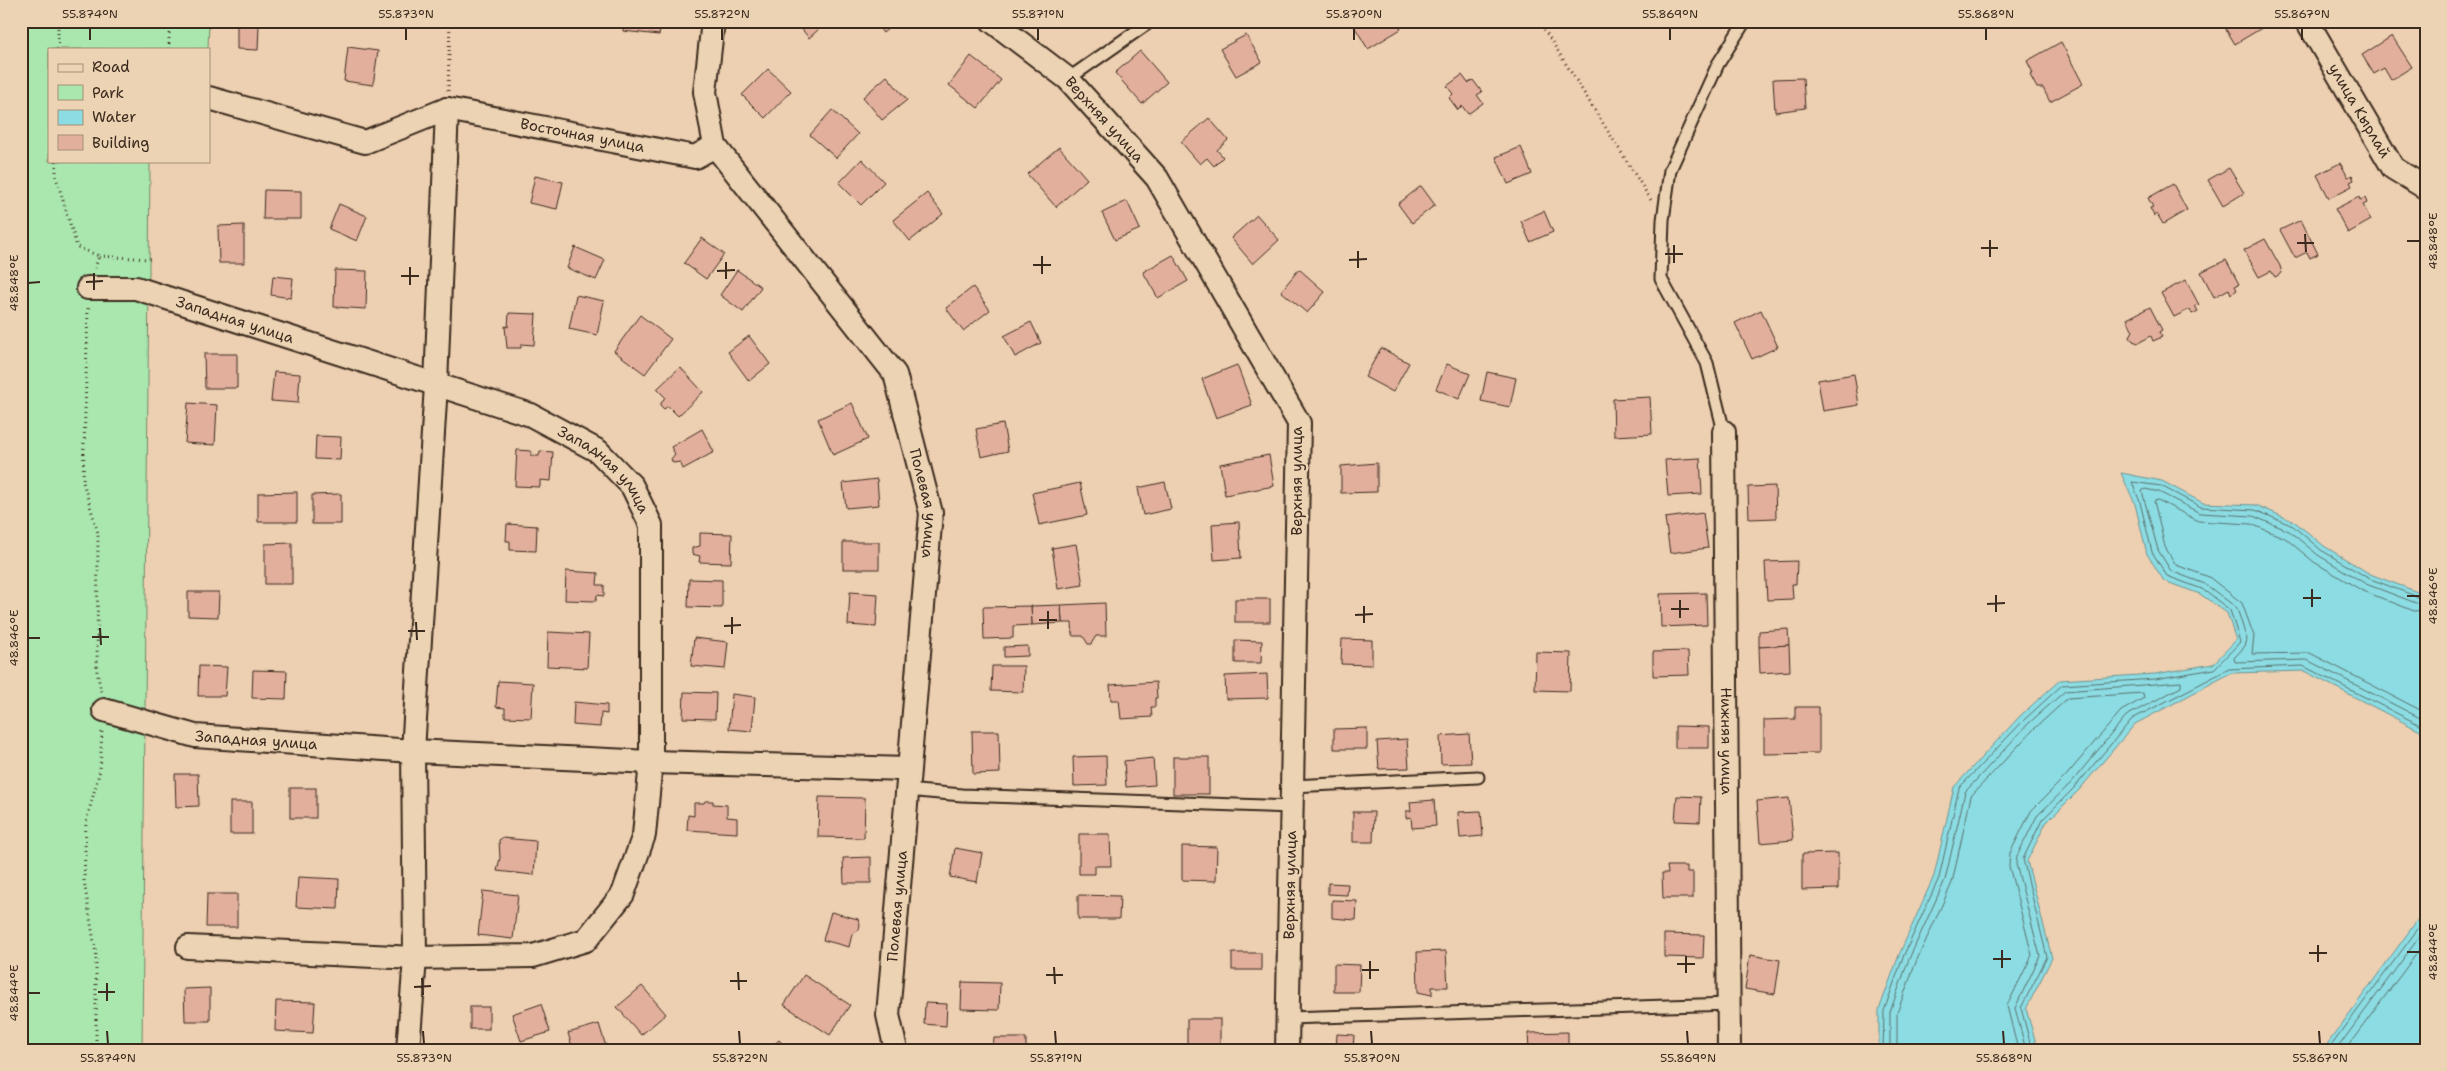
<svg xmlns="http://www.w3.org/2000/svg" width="2447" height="1071" font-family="'Shantell Sans',sans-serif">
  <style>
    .green { fill: #a9e7af; stroke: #728866 }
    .water { fill: #8bdce3; stroke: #6b9594 }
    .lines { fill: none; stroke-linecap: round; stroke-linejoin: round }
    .shore { stroke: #5b716d; stroke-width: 1 }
    .building { fill: #e3af9d; stroke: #3b2a1e }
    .service-casing { stroke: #3b2a1e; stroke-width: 15 }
    .minor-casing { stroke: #3b2a1e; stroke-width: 26 }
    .path { stroke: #3b2a1e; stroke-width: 3; stroke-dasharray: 1 4; stroke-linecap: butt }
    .service { stroke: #ebd3b3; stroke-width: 11 }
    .minor { stroke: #ebd3b3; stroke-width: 22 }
    .ticks { fill: none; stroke: #3b2a1e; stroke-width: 2 }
    .labels { text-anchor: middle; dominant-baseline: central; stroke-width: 5; stroke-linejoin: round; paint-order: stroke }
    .street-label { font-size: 15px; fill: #3b2a1e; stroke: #ebd3b3 }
    .neatline { fill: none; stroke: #3b2a1e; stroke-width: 2 }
    .ticks-label { font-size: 12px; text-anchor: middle; fill: #3b2a1e }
  </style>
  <rect width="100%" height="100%" fill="#edcfb1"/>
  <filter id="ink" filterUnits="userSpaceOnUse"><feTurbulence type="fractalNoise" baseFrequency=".02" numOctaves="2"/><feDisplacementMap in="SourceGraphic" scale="10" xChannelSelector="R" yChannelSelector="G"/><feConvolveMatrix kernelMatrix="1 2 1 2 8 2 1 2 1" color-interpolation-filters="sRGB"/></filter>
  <g filter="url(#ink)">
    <path class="green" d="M21,21H209L208,49H49V161H150L142,1050H21Z"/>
    <g class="water">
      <path d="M2121,473L2162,481L2203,503L2256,505L2295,522L2324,546L2370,574L2420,593L2426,584V734L2304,671L2231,673L2135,724L2079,790L2046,823L2027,861L2052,958L2026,1009L2038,1050H1879V1010L1899,955L1934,876L1954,787L2021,715L2060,680L2155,674L2213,664L2236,640L2227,613L2200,594L2164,581L2147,554L2135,504Z"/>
      <path d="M2426,911V1050H2323L2421,915Z"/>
    </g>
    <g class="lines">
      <g class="shore">
        <path d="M2426,602L2416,603L2366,584L2318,555L2289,531L2253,516L2200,513L2159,492L2145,489L2142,491L2158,550L2171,571L2205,584L2237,608L2247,640L2245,646L2234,658L2235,662L2307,660L2426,721"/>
        <path d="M2426,610L2414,611L2361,590L2314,562L2285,538L2251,524L2198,521L2158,500L2154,501L2165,547L2176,565L2209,577L2242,603L2254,636L2252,654L2310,653L2426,713"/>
        <path d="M1883,1050L1884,1011L1903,957L1939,878L1959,788L2025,719L2062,685L2155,679L2214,669L2240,642L2230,610L2202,589L2167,576L2152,552L2140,502L2132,482L2161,486L2201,507L2255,510L2293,526L2321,550L2368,578L2418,597H2422L2426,593"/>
        <path d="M1890,1050V1012L1909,959L1945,880L1965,792L2029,723L2065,691L2181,682V687L2126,716L2071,783L2037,816L2017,856L2016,864L2040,956L2015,1008L2026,1050"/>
        <path d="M1897,1050V1013L1916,962L1952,883L1971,796L2034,729L2068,698L2143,693L2144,698L2121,711L2065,777L2031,811L2010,853L2009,866L2032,955L2007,1006L2018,1050"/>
        <path d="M2032,1050L2021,1008L2047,957L2023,859L2042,820L2075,787L2132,719L2229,669L2303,666L2426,728"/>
        <path d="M2328,1050L2426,918"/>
        <path d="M2336,1050L2426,928"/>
        <path d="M2345,1050L2426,941"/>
      </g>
    </g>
    <g class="building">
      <path d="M534,21H563L562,25Z"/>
      <path d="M624,21H665V27H661L659,35L623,31Z"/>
      <path d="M795,21H828L809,38Z"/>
      <path d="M874,21H897L883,33Z"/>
      <path d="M1351,21H1396L1401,29L1368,49Z"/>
      <path d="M2221,21H2262L2265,26L2235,44Z"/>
      <path d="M237,25H259L258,50L237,49Z"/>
      <path d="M1246,35L1262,62L1236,76L1220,49Z"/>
      <path d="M2392,36L2412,67L2391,80L2384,68L2374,74L2362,55Z"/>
      <path d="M2061,42L2083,84L2050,102L2043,88H2037L2030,75L2033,73L2027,61Z"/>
      <path d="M348,47L378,51L373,85L344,81Z"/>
      <path d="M1140,51L1167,82L1142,104L1115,73Z"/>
      <path d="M971,56L1001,80L978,108L949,85Z"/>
      <path d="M768,69L791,91L765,118L742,95Z"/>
      <path d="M1462,75L1468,83L1473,80L1482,92L1477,95L1483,103L1468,114L1462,106L1458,110L1449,98L1453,94L1447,86Z"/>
      <path d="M887,76L907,100L882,120L863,97Z"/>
      <path d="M1803,78L1805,108L1775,112L1773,79Z"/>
      <path d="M832,110L858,134L836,158L810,135Z"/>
      <path d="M1209,118L1228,140L1217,150L1223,157L1214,166L1207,158L1200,164L1181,142Z"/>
      <path d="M1059,147L1087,179L1056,207L1027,174Z"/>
      <path d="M1521,147L1532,174L1508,184L1496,157Z"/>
      <path d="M862,159L884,182L861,205L839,183Z"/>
      <path d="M2340,163L2348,177L2352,175L2354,180L2350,182L2352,186L2329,198L2317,175Z"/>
      <path d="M2229,168L2244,193L2223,206L2208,180Z"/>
      <path d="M535,176L563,182L557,209L529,203Z"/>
      <path d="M2173,184L2187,210L2163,224L2157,214L2154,216L2150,208L2153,207L2148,198Z"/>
      <path d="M1421,186L1435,205L1412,223L1398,204Z"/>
      <path d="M264,190L301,191V219H263Z"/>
      <path d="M927,193L943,214L910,241L893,220Z"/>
      <path d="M2359,197L2360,200L2365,198L2367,203L2363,205L2371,220L2348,233L2335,209Z"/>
      <path d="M1127,201L1140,229L1115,240L1102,213Z"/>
      <path d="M339,204L367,216L357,241L329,229Z"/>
      <path d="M1544,211L1553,232L1530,242L1521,221Z"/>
      <path d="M1257,215L1279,240L1253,264L1231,238Z"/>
      <path d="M2301,220L2318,254L2310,258L2307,252L2295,258L2280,230Z"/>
      <path d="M244,225V263H219L218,226Z"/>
      <path d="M702,238L724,254L706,279L684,263Z"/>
      <path d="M2265,239L2280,266L2282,273L2275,277L2271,271L2259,277L2244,250Z"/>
      <path d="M575,247L605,260L596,280L567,268Z"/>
      <path d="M1173,255L1188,281L1158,298L1143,272Z"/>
      <path d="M2226,260L2239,284L2235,286L2237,290L2231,294L2229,289L2214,297L2201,272Z"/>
      <path d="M1299,269L1325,292L1307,313L1281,291Z"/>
      <path d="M335,270L367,271L366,309L334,307Z"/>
      <path d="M737,270L761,287L743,312L720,295Z"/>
      <path d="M273,276L293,278L291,298L271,295Z"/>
      <path d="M2186,280L2199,305L2195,306L2198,311L2192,314L2190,309L2174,317L2161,293Z"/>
      <path d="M973,287L990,310L963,331L946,308Z"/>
      <path d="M576,295L604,301L597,335L569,329Z"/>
      <path d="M2150,307L2162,330L2159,332L2162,337L2153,341L2151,336L2138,343L2133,341L2130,336L2133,331L2127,319Z"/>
      <path d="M1761,310L1778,347L1752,359L1735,323Z"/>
      <path d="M509,313L536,314L534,345L521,344V348H507L505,326L508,327Z"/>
      <path d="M640,315L671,339L645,374L614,351Z"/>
      <path d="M1031,322L1041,343L1015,357L1004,336Z"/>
      <path d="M749,336L770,364L749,381L728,352Z"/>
      <path d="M1381,348L1409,363L1393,392L1365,377Z"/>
      <path d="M204,354H237V388H205Z"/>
      <path d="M1447,364L1470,374L1459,399L1436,389Z"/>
      <path d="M1237,365L1252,405L1216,418L1202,379Z"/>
      <path d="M680,367L703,392L678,416L668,406L664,409L660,405L665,397L657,389Z"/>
      <path d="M274,372L300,374L298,403L271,401Z"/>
      <path d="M1487,372L1516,378L1510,407L1481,401Z"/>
      <path d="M1854,374L1859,405L1823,411L1818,380Z"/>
      <path d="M1650,397L1652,434L1614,436L1613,399Z"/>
      <path d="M188,403L217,405L215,445L185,443Z"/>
      <path d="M852,403L868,439L833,455L818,419Z"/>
      <path d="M1003,424L1008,451L981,457L976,429Z"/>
      <path d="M702,429L714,452L683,469L680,462L673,463L671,459L675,454L671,447Z"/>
      <path d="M316,436L341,437L340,460L315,459Z"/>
      <path d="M517,450L531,451V456H539L540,451L553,452L551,481L540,480V487L515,486Z"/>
      <path d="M1269,455L1274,486L1225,495L1220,464Z"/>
      <path d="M1700,458L1702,494L1668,496L1665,460Z"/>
      <path d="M1377,463V492L1341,493V466Z"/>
      <path d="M877,479L879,505L846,508L843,483Z"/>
      <path d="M1165,482L1171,509L1143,515L1138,488Z"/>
      <path d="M1080,483L1087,515L1039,525L1032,493Z"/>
      <path d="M1775,486L1776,518L1749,519L1748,487Z"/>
      <path d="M297,492V522H258V493Z"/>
      <path d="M341,494V524H312V495Z"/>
      <path d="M1703,513L1708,548L1670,553L1665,518Z"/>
      <path d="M1239,522L1241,558L1214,560L1212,524Z"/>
      <path d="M507,524L537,526L536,551L510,550V541H506Z"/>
      <path d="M700,533L732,534L731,563L699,562L700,556L692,554V548L700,546Z"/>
      <rect x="843" y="542" width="36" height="27"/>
      <path d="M292,543V584H265V544Z"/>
      <path d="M1076,544L1083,585L1058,589L1052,548Z"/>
      <path d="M1797,561L1796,584H1792L1793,599L1767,600L1765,562Z"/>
      <path d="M566,571L598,573L597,585H604V596L597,595L596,601L565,600Z"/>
      <path d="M689,579L722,580V608L688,607Z"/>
      <path d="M188,592H219L218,617L188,616Z"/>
      <path d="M850,592L878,594L876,627L848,625Z"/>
      <path d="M1706,593L1707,625L1661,627L1660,594Z"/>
      <rect x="1235" y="599" width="35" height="23"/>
      <path d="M1105,603L1106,636H1096L1091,644H1088L1083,636H1073L1072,623H1062L1061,605Z"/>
      <path d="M1061,605L1062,623L1032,625L1031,606Z"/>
      <path d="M1031,606L1032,625L1013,626V638L984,639L983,607Z"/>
      <path d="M1788,629L1789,645L1759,647V631Z"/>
      <path d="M548,632L589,634L587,668L547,666Z"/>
      <path d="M694,638L728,642L725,669L691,666Z"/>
      <path d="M1342,639L1372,640V665L1341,664Z"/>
      <path d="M1235,640L1262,641L1261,663H1235Z"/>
      <path d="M1789,645L1790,671L1760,673L1759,647Z"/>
      <path d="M1028,646V656L1004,657V647Z"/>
      <path d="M1688,651L1689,675L1653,676V652Z"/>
      <path d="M1536,652L1571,653L1570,691L1535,690Z"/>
      <path d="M199,666L227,667L225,696H198Z"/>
      <path d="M992,666H1024L1023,692L991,691Z"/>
      <path d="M253,670L287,671L286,699L252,698Z"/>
      <path d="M1267,674L1268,698L1226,699L1225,676Z"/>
      <path d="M498,681L533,683L531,718L505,717V708L496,707Z"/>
      <path d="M1156,682L1157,698H1155V707H1151L1152,717L1121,719L1119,700H1111L1110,685Z"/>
      <path d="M684,692L716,693L715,719L683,718Z"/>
      <path d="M732,694L755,697L752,731L729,729Z"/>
      <path d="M574,702L607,705V714L601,713L600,727L573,725Z"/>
      <path d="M1795,707H1819V753L1764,754V720L1795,719Z"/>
      <path d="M1675,726L1709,727V748H1675Z"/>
      <path d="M1367,728V749H1334V729Z"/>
      <path d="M972,731H999L1000,773L973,774Z"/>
      <path d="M1469,734L1471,763L1441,764L1440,736Z"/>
      <path d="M1407,739L1409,768L1379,769L1377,741Z"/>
      <path d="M1106,756L1107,785L1074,786L1073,757Z"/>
      <rect x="1173" y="757" width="36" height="37"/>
      <path d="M1153,758L1155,785L1126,787L1124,761Z"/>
      <path d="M175,774H198L199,806L176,807Z"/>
      <rect x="290" y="788" width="26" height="30"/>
      <path d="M1677,796L1701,797L1700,822L1675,821Z"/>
      <path d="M819,797L865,798L864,838L818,837Z"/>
      <path d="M1789,798L1793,840L1760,843L1757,801Z"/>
      <path d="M1434,800L1436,826L1412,828L1411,817L1406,818V811H1411L1410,802Z"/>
      <path d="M705,801H713V804L727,805V817L737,818V833L687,830L688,815L694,816V803H704Z"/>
      <rect x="230" y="802" width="22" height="32"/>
      <path d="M1481,811L1483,836L1460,838L1458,812Z"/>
      <path d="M1353,812H1374L1373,842H1353Z"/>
      <path d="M1079,834H1110L1111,866H1095V874H1079Z"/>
      <path d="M502,838L536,841L534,875L497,871L500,858L499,840Z"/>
      <path d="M1182,846L1217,847L1216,881L1182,880Z"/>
      <path d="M955,848L982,853L977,882L950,877Z"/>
      <path d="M1838,853V889L1802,890V854Z"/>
      <path d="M871,857V883H844L843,858Z"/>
      <path d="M1667,866H1687V872H1693V898H1663L1662,873H1668Z"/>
      <path d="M298,877L339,879L338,909L296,907Z"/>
      <path d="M1328,883L1348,884L1347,895L1328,894Z"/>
      <path d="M483,891L518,895L513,939L478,935Z"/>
      <path d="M207,894H237V927H206Z"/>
      <path d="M1078,895L1120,896L1119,919H1078Z"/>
      <path d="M1332,900L1357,901L1356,920L1332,918Z"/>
      <path d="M831,912L858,919L860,924L859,930L852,934L849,947L823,940Z"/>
      <path d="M1664,934L1704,935L1703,958L1664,957Z"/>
      <path d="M1446,951L1448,987H1432V995L1418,992L1417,952Z"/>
      <rect x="1232" y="953" width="29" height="17"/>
      <path d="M1750,955L1780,960L1775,994L1745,989Z"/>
      <path d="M1334,964L1360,965L1359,992H1334Z"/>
      <path d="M804,975L850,1005L830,1035L784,1005Z"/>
      <path d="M962,982L1000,983L999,1010L961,1009Z"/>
      <path d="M642,986L666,1014L641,1035L617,1007Z"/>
      <path d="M210,988V1021H185L184,989Z"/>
      <path d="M276,1001L315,1002L313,1033L275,1031Z"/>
      <path d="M925,1003L947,1004L946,1026L924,1024Z"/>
      <path d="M541,1004L550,1032L521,1041L512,1014Z"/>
      <rect x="470" y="1007" width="19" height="22"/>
      <rect x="1187" y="1019" width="33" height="31"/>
      <path d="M599,1024L607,1050H573L568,1033Z"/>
      <path d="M1568,1032V1050H1529L1528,1033Z"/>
      <path d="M1337,1034L1354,1035L1353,1050H1336Z"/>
      <path d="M994,1038H1026V1050H993Z"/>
      <path d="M779,1040L789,1050H768Z"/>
    </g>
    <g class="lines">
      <defs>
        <g id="service">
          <path d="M1068,79L1151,21"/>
          <path d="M1724,432L1707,363L1661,279L1663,220L1670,170L1718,64L1745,21"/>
          <path d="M1292,786L1478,777"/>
          <path d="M906,790L962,795L1292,807"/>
          <path d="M1288,1018L1730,1004"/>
        </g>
        <g id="minor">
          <path id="s1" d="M713,21L705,92L715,146L895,374L931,513L888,1015L896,1050"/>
          <path id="s2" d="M992,21L1068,79L1157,178L1299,423L1287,1050"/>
          <path id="s3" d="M2307,21L2393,168L2426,188"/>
          <path d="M209,98L365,142L447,109"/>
          <path id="s4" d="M447,109L695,157L715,146"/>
          <path id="s5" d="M88,288H136L531,415L598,451L632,486L651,525V762L644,835L623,894L586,940L533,956L415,958L188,947"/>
          <path id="s6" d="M1724,432L1729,1050"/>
          <path id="s7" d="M104,710L195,736L413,751L651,762L908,769"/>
          <path d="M408,1050L415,958L413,751L436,385L447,109"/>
        </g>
      </defs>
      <use href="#service" class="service-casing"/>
      <use href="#minor" class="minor-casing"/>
      <g class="path">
        <path d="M1539,21L1651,200"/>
        <path d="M58,49V21"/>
        <path d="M169,49V21"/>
        <path d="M448,91L450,21"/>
        <path d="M56,161V177L77,247L99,256L95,268"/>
        <path d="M99,256L150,259"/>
        <path d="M88,308L83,482L98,533L97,671L101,692"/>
        <path d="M96,1050V954L84,881L86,822L100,770L102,731"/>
      </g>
      <use href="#service" class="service"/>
      <use href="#minor" class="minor"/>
    </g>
  </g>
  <path class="ticks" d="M90,28V40M406,28V40M722,28V40M1038,28V40M1354,28V40M1670,28V40M1986,28V40M2302,28V40M2305,234L2306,252M1990,240V257M2407,241H2420M2297,243H2314M1674,245V263M1981,248H1998M1358,251V268M1665,254H1683M1042,256V274M1349,260L1367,259M726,262V279M1033,265H1051M410,267V285M717,271L735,270M94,273V290M401,276H419M86,282L103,281M28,283L40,282M2312,589V607M1996,595V612M2407,596H2420M2303,598H2321M1680,600V618M1987,604L2005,603M1364,606V623M1671,609H1689M1048,611V629M1355,615L1373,614M732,617V634M1039,620H1057M416,622L417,640M724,626L741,625M100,628L101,645M408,631H425M92,637H109M28,638H40M2318,945V962M2002,950V968M2407,952H2420M2309,953H2327M1686,956V973M1993,959H2011M1370,961V979M1677,964H1695M1054,967L1055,984M1362,970H1379M738,972L739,990M1046,975H1063M422,978L423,995M730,981H747M107,983V1001M414,987L431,986M98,992H115M28,993H40M107,1031L108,1044M423,1031L424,1044M739,1031L740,1044M1055,1031L1056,1044M1371,1031L1372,1044M1687,1031L1688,1044M2003,1031L2004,1044M2319,1031L2320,1044"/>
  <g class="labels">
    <g class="street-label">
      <text stroke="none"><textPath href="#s3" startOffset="104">улица Кырлай</textPath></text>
      <text stroke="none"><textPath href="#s2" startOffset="150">Верхняя улица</textPath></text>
      <text stroke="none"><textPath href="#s4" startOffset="138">Восточная улица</textPath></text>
      <text stroke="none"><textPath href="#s5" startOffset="152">Западная улица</textPath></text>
      <text stroke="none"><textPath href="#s5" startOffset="556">Западная улица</textPath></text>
      <text transform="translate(1297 481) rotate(-90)">Верхняя улица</text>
      <text stroke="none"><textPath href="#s1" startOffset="550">Полевая улица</textPath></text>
      <text stroke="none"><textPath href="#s7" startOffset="156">Западная улица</textPath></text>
      <text stroke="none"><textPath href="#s6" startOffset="309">Нижняя улица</textPath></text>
      <text transform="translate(1290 885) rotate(-89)">Верхняя улица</text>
      <text transform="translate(897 906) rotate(-85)">Полевая улица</text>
    </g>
  </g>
  <rect width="2447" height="1071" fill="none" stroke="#ebd3b3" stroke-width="55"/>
  <rect x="48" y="48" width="162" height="115" fill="#ebd3b3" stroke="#a58f77"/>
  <rect x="58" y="64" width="25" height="8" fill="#ebd3b3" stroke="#a58f77"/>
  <text x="92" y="72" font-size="15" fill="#3b2a1e">Road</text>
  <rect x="58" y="85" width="25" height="15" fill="#a9e7af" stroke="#a58f77"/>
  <text x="92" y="98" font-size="15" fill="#3b2a1e">Park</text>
  <rect x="58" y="110" width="25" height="15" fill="#8bdce3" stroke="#a58f77"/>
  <text x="92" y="122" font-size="15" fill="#3b2a1e">Water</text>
  <rect x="58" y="135" width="25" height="15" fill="#e3af9d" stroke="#a58f77"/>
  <text x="92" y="148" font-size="15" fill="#3b2a1e">Building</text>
  <rect x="28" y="28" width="2392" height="1016" class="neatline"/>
  <g class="ticks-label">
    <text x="90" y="18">55.874°N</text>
    <text x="406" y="18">55.873°N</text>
    <text x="722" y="18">55.872°N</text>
    <text x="1038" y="18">55.871°N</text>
    <text x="1354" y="18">55.870°N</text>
    <text x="1670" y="18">55.869°N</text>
    <text x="1986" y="18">55.868°N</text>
    <text x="2302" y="18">55.867°N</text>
    <text transform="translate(2433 241) rotate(-90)" y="4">48.848°E</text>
    <text transform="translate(14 283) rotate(-90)" y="4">48.848°E</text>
    <text transform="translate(2433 596) rotate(-90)" y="4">48.846°E</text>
    <text transform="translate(14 638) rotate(-90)" y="4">48.846°E</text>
    <text transform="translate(2433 952) rotate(-90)" y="4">48.844°E</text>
    <text transform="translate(14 993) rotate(-90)" y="4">48.844°E</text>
    <text x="108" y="1062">55.874°N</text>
    <text x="424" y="1062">55.873°N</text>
    <text x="740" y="1062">55.872°N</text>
    <text x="1056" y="1062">55.871°N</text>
    <text x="1372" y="1062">55.870°N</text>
    <text x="1688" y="1062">55.869°N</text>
    <text x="2004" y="1062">55.868°N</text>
    <text x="2320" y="1062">55.867°N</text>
  </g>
</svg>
